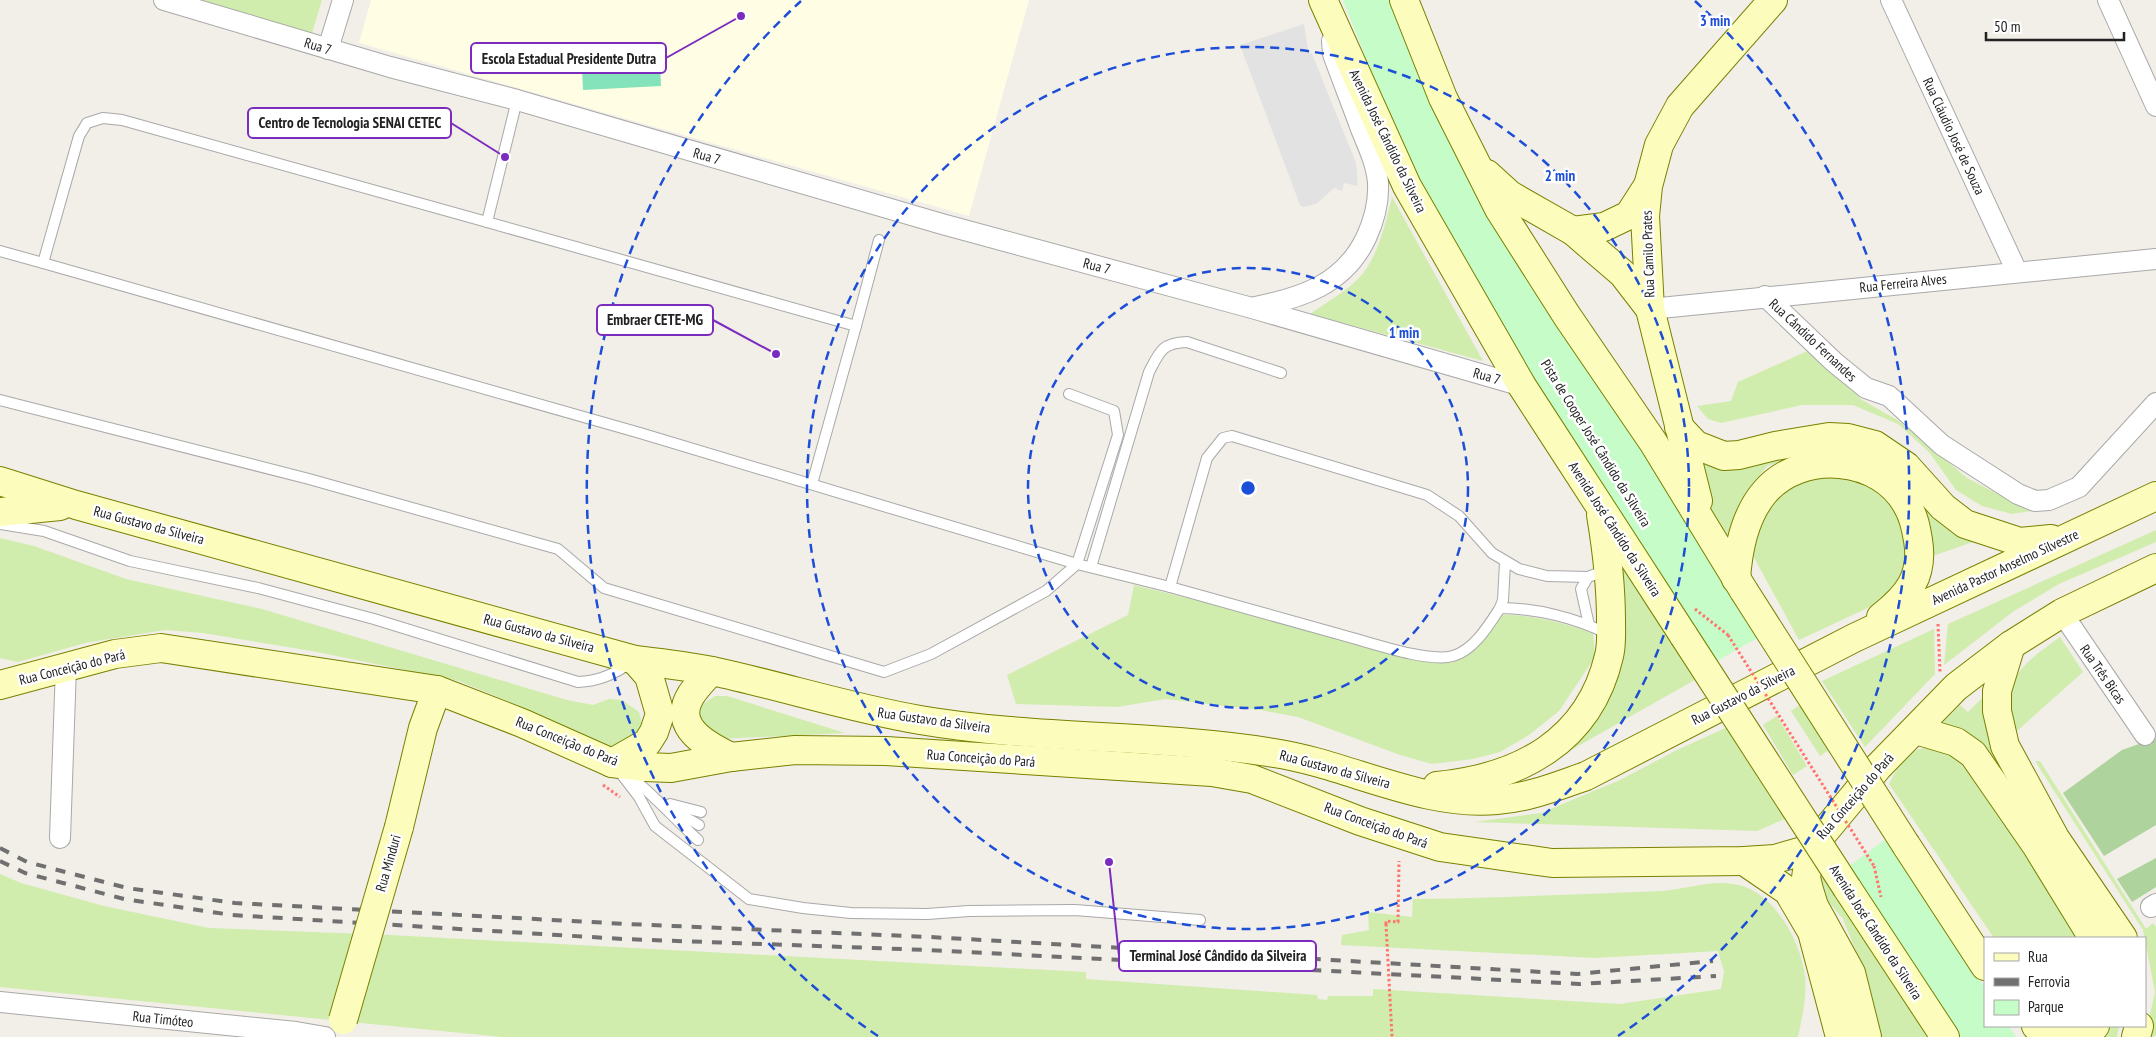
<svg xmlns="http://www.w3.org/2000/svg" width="2156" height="1037" font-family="'PT Sans Narrow',sans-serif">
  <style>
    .education { fill: #fffee4 }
    .grass { fill: #d0edad }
    .forest { fill: #aed39c }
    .park { fill: #c6fcc7 }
    .pitch { fill: #84e3ba }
    .parking { fill: #e2e2e2 }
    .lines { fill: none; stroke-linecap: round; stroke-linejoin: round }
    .lane-casing { stroke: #a9a9a9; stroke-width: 12 }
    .street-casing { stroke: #a9a9a9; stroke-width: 22 }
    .secondary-casing { stroke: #798101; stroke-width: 30 }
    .path { stroke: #ff746c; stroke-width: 3; stroke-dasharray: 2.5 2.5; stroke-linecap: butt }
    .lane { stroke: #fff; stroke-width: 10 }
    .street { stroke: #fff; stroke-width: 20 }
    .secondary { stroke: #fcfcbc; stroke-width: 28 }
    .rail { stroke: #707070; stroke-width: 4; stroke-dasharray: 10 10; stroke-linecap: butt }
    .secondary-bridge-casing { stroke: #798101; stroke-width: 30; stroke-linecap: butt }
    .path-bridge { stroke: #ff746c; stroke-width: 3; stroke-dasharray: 2.5 2.5; stroke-linecap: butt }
    .secondary-bridge { stroke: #fcfcbc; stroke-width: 28 }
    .ring { fill: none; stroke: #1d4ed8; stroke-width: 2.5; stroke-dasharray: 9 6 }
    .labels { text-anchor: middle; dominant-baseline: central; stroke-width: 5; stroke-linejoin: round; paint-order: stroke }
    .street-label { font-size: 14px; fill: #222; stroke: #fff }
    .centre { fill: #1d4ed8; stroke: #fff; stroke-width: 2.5 }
    .ring-label { font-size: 15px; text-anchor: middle; font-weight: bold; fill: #1d4ed8; stroke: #fff; stroke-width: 5; stroke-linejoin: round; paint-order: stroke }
    .leader { fill: none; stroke: #7b2cbf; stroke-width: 2 }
    .callout-dot { fill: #7b2cbf; stroke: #fff; stroke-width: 2 }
    .callout { fill: #fff; stroke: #7b2cbf; stroke-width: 2 }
    .callout-label { font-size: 15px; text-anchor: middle; font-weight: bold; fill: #222 }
  </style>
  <rect width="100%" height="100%" fill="#f2eee8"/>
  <path class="education" d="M371,0H1029L969,216L359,43Z"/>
  <g class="grass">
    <path d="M191,0H322L312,33Z"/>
    <path d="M1392,197L1483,361L1310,314C1325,303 1344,293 1357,280C1378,259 1385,225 1392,197Z"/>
    <path d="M1812,349L1862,400L1899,421L1967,478L2027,509L2038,510L2012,514L1982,506L1956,490L1929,452L1898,424L1853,405H1802L1721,423L1708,419L1697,406L1731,401L1738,382Z"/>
    <path d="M1692,448L1890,459L1937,517L1973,542L1924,559L1907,490L1796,457L1767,466L1754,483L1738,512L1726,548L1702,498Z"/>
    <path d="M1843,472L1884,494L1900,516L1911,563L1891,597L1799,640L1752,554L1761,510L1803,477Z"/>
    <path d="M2156,530V542L2059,584L2014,611L1944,665L1948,624Z"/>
    <path d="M0,538L34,546L126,579L262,609L567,700L593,705L609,699L622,700L639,712L643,728L626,752L601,747L526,709L459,681L312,651L203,633L165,630L85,643L18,662L0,658Z"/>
    <path d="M1620,548L1700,677L1541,767L1584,727Z"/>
    <path d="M1134,585L1452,663L1476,649L1501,615C1532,614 1564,623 1593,633L1595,657L1559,711L1529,735L1500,752L1473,759L1432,764L1400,755L1298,717L1260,710L1165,699L1117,707L1016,704L1007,675L1128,615Z"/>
    <path d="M1934,629L1935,674L1865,747L1822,681Z"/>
    <path d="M2060,637L2083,672L2017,731C2014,723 2011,716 2010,708C2004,674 2037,654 2060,637Z"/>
    <path d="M715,696H727L845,733L719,739L697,717L703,704Z"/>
    <path d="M1982,698C1989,760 2036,820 2068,873L1975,741L1942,723L1960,705L1968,712Z"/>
    <path d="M1807,700L1836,745L1820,756L1791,711Z"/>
    <path d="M1777,716L1807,766L1793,775L1763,725Z"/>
    <path d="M1732,725L1787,818L1757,831L1475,822L1541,813L1620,780L1677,750Z"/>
    <path d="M1942,746L1960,753L2087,938H1994L1889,784C1904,755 1908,748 1942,746Z"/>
    <path d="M2035,761H2040L2146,929L2153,923L2156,927V1035L2153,1037H2145L2155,992L2143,930Z"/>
    <path d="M1814,854L1934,1037H1878L1869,984L1843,919L1824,896Z"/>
    <path d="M0,874L21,883L104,906L209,928L390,935L1086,972V979L1317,995L1318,999L1327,1000L1328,996H1373V989L1620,1004L1721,989L1724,972L1718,951L1595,958L1341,945L1342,935L1369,930L1368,912L1412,917L1413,899C1497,898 1579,894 1662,891C1690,889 1717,877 1745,887C1777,898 1802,945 1805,977C1807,998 1802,1017 1798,1037H502L0,987Z"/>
    <path d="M2107,1026H2119L2117,1037H2089Z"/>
  </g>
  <g class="forest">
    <path d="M2156,738V825L2104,856L2063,793L2122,750Z"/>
    <path d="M2156,858V887L2132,902L2117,879Z"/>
  </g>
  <g class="park">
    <path d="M1343,0H1394L1761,636L1717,661L1518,358L1413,178Z"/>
    <path d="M1889,837L1985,988V1026H2009L2016,1037H1959L1848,867Z"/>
  </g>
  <path class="pitch" d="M659,43L661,86L583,90L581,47Z"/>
  <path class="parking" d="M1304,24L1308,51L1312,54L1356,163L1358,186L1344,183L1342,191L1334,188L1316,204L1303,207L1300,205L1240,45Z"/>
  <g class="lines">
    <defs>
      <g id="lane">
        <path d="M487,222L856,326L812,484"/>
        <path d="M0,251L43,263"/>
        <path d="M856,326L879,240"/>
        <path d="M1069,394L1114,411L1118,435L1077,564L1170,587"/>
        <path d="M0,400L309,479L558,549L604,588L884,672L931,654L1046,591L1077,564L640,433L43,263L79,136L87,123L103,118L122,120L487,222L517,100"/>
        <path d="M0,524L44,531L130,561L258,588L374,619L578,682C598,681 613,675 630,663"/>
        <path d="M1091,567L1149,372C1160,351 1162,343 1187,342L1281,373"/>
        <path d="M1607,570L1588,577L1547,576L1519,569L1492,553L1459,516L1427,495L1232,436L1223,438L1207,458L1170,587C1228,603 1285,619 1342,635C1369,642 1427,663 1453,656C1474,650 1489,625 1500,608C1536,608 1576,618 1608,634"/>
        <path d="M1588,577L1581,589L1589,625"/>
        <path d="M1500,608L1503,600L1505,563"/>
        <path d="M616,767L639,797L655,826L749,899L803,908L851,913L927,914L969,911L1075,910L1200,920"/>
        <path d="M625,772C651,792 674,818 698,840"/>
        <path d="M670,804L701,812"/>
        <path d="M671,809L699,825"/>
      </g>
      <g id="street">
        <path d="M164,0L390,67L517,100L942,224L1252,308L1522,386"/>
        <path d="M1891,0L2017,272"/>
        <path d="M2108,0L2156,106"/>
        <path d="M328,49L343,0"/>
        <path d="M1765,296L1834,362L1866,388L1889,396L1942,445L2018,494L2035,501L2049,500L2079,487L2156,403"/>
        <path d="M1255,307C1302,298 1344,284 1366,238C1374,221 1379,202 1378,183C1377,165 1368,146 1361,129C1352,104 1342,79 1333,54L1332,41"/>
        <path d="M1650,309L2156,259"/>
        <path d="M2062,613L2145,735"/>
        <path d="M60,838L66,666"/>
        <path d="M2151,907L2156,904"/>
        <path d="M0,1002L296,1032L325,1037"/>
      </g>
      <g id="secondary">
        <path d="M1323,0L1407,186L1522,386L1684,636"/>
        <path d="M1404,0L1443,98L1499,209L1567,316L1653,442L1744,591"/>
        <path d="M1487,174L1510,195L1573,231L1623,274L1650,309L1698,501"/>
        <path d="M1573,231L1604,227L1629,215L1647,187"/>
        <path d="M1650,309L1645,216L1648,186L1659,145L1680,106L1773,0"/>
        <path d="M1679,427L1696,445L1724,456L1739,455L1775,446L1829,437L1848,438L1875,445L1906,466L1943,507L1965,524L2020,542L2051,539"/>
        <path d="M0,481L76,505L635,660C660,663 686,666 712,671C782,686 850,708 920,720C1037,740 1157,734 1274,753C1347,764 1423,807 1497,800C1528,798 1557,786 1586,776L1854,638L2156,496"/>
        <path d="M0,512L60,506"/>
        <path d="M1736,579C1738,549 1744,517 1764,493C1800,449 1882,455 1908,507C1914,517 1916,528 1918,540C1924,576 1908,596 1881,617"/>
        <path d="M2011,645L1997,691V711L2005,746L2055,838L2123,938"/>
        <path d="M711,671C704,679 696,687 691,695C671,727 708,746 731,757"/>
        <path d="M0,685L115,654L161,648L437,690L522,723L612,763L645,767L671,768L731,757L795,750L886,751L1212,772L1252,779L1360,821L1440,847L1552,863L1744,861L1775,859L1810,849L1878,767L1956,687L2011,645L2062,613L2156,568"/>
        <path d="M1916,730L1956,742L1973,754L2036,845L2093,938"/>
        <path d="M612,763L647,743L654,732L660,714L649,676L635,660"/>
        <path d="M1437,786C1519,778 1589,742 1609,656C1612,645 1611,632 1611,621C1611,585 1607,551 1601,515"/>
        <path d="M399,827L423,728L437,690"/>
        <path d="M1906,845L1985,966"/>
        <path d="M1810,849L1806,878L1809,890L1814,906L1851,973L1867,1037"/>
        <path d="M1744,861L1788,891L1812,932L1840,1037"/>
        <path d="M1847,888L1945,1037"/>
        <path d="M2036,1026C2053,1034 2079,1037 2095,1026"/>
        <path d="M2136,1037L2139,1026"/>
      </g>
    </defs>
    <use href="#lane" class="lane-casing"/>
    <use href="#street" class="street-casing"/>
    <use href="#secondary" class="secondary-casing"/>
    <g class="path">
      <path d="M1695,609L1728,635"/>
      <path d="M1938,624L1940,672"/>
      <path d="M603,785L620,797"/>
      <path d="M1874,866L1881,897"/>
      <path d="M1386,924V921L1398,922L1399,861"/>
    </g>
    <use href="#lane" class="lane"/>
    <use href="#street" class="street"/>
    <use href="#secondary" class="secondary"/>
    <g class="rail">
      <path d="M0,848L27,862L127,888L235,903L628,924L930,937L1577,974L1713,961"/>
      <path d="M0,861L25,873L124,899L232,915L623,939L928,950L1579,984L1716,976"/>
    </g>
    <defs>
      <g id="secondary-bridge">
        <path d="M1744,591L1906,845"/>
        <path d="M1684,636L1847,888"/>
        <path d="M343,1020L399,827"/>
      </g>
    </defs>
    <use href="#secondary-bridge" class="secondary-bridge-casing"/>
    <g class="path-bridge">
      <path d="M1728,635L1874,866"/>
      <path d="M1386,924L1392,1037"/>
    </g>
    <use href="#secondary-bridge" class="secondary-bridge"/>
  </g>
  <g class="ring">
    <circle cx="1248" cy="488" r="220"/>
    <circle cx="1248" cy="488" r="441"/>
    <path d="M878 1036A661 661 0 0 1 801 1M1695 1A661 661 0 0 1 1618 1036"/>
  </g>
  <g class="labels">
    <g class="street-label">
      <text transform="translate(318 46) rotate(17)">Rua 7</text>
      <text transform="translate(1954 136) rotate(65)">Rua Cláudio José de Souza</text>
      <text transform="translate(1388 141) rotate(64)">Avenida José Cândido da Silveira</text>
      <text transform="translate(707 156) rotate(16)">Rua 7</text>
      <text transform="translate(1648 254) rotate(-92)">Rua Camilo Prates</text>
      <text transform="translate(1097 266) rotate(15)">Rua 7</text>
      <text transform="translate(1903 283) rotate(-6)">Rua Ferreira Alves</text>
      <text transform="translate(1813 340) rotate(43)">Rua Cândido Fernandes</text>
      <text transform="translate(1487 376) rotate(16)">Rua 7</text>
      <text transform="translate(1596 443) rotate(58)">Pista de Cooper José Cândido da Silveira</text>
      <text transform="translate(149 525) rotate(15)">Rua Gustavo da Silveira</text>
      <text transform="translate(1615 529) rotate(57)">Avenida José Cândido da Silveira</text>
      <text transform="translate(2005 567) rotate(-25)">Avenida Pastor Anselmo Silvestre</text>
      <text transform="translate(539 633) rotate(15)">Rua Gustavo da Silveira</text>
      <text transform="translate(72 667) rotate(-14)">Rua Conceição do Pará</text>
      <text transform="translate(2103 674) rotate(55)">Rua Três Bicas</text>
      <text transform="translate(1743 695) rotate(-27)">Rua Gustavo da Silveira</text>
      <text transform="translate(934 720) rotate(8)">Rua Gustavo da Silveira</text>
      <text transform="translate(567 741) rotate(22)">Rua Conceição do Pará</text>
      <text transform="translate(981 758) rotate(4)">Rua Conceição do Pará</text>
      <text transform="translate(1335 769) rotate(15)">Rua Gustavo da Silveira</text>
      <text transform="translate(1855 796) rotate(-49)">Rua Conceição do Pará</text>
      <text transform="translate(1376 825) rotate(20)">Rua Conceição do Pará</text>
      <text transform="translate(388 863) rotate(-74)">Rua Minduri</text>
      <text transform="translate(1876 932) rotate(57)">Avenida José Cândido da Silveira</text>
      <text transform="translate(163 1019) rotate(6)">Rua Timóteo</text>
    </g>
  </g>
  <circle cx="1248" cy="488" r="8" class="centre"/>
  <g class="ring-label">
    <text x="1715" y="26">3 min</text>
    <text x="1560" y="181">2 min</text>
    <text x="1404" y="338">1 min</text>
  </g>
  <path class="leader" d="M741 16L666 58M505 157L451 123M776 354L713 320M1109 862L1119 956"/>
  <g class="callout-dot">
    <circle cx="741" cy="16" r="5"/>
    <circle cx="505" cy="157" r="5"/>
    <circle cx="776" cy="354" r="5"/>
    <circle cx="1109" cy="862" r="5"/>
  </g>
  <g class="callout">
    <rect x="471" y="43" width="195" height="30" rx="5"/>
    <rect x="248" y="108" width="203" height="30" rx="5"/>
    <rect x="597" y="305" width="116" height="30" rx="5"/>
    <rect x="1119" y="941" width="197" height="30" rx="5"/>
  </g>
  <g class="callout-label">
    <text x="569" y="64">Escola Estadual Presidente Dutra</text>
    <text x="350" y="128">Centro de Tecnologia SENAI CETEC</text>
    <text x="655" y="325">Embraer CETE-MG</text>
    <text x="1218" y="961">Terminal José Cândido da Silveira</text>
  </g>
  <rect x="1984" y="937" width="162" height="90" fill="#ffffff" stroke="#a7a7a7"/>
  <rect x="1994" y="953" width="25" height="8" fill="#fcfcbc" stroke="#a7a7a7"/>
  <text x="2028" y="962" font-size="15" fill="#222222">Rua</text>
  <rect x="1994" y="978" width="25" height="8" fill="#707070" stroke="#a7a7a7"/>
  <text x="2028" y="987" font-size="15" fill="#222222">Ferrovia</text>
  <rect x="1994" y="1000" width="25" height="15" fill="#c6fcc7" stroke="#a7a7a7"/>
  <text x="2028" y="1012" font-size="15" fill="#222222">Parque</text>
  <path d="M1986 32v8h138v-8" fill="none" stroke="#222222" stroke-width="2.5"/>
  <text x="1994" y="32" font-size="15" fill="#222222" stroke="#ffffff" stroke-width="4" paint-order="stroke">50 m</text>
</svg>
